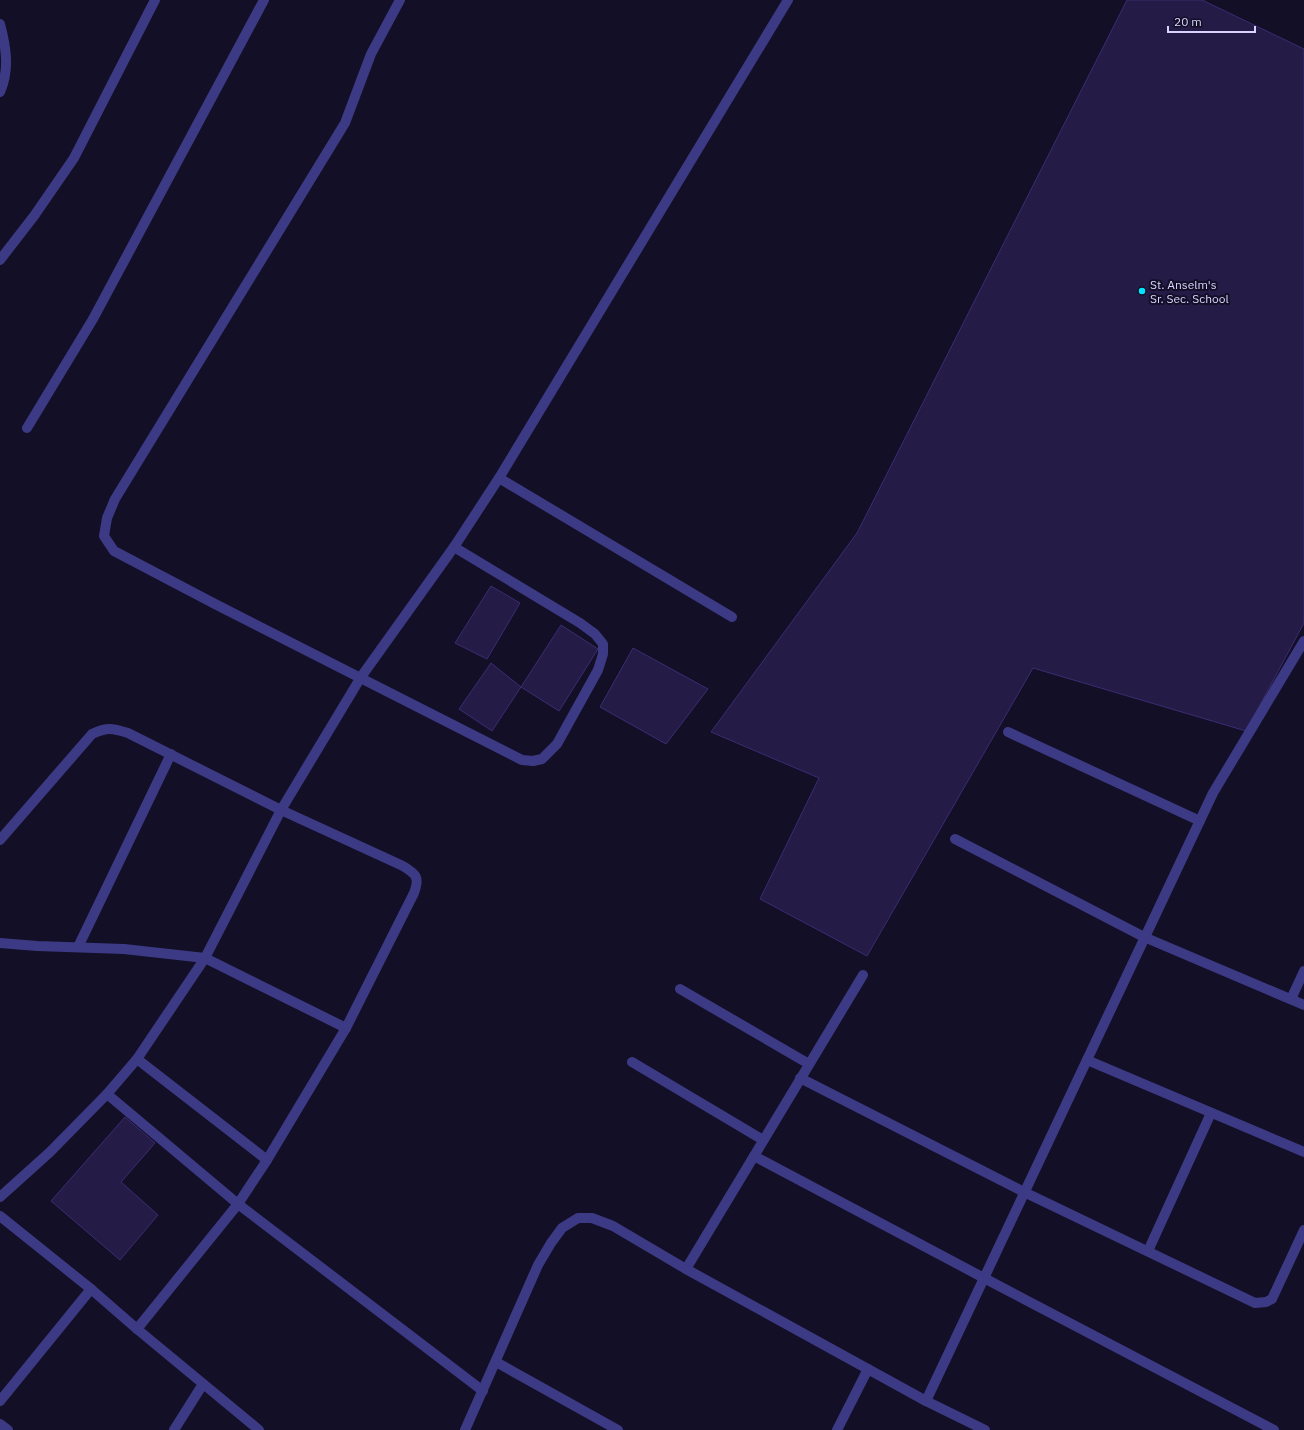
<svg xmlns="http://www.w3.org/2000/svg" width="1304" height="1430" font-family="'IBM Plex Sans',sans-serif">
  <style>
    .building { fill: #241b47; stroke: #3b2d73 }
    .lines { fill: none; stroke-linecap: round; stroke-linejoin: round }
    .street { stroke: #3d3a85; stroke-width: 10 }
    .poi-dot { fill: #00e5ff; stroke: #130f26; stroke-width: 1.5 }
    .labels { text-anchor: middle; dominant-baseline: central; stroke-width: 4; stroke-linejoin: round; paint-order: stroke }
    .poi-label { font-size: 12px; fill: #d9d4ff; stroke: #130f26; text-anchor: start }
  </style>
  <rect width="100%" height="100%" fill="#130f26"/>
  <g class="building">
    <path d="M1127,0H1202L1304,49V623L1246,731L1033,668L867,956L760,899L819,778L711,732L857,533Z"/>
    <path d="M491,586L520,603L487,659L455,643Z"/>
    <path d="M561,625L598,649L559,711L521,687Z"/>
    <path d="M633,648L708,689L666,744L600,707Z"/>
    <path d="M491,663L521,687L492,731L459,709Z"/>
    <path d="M125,1117L155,1143L121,1182L158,1215L120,1260L51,1201Z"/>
  </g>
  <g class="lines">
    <g class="street">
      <path d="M400,0L371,54L345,123L115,499L107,518L104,536L114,551L215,604L522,760L533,761L542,759L557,744L598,670L603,654V644L595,634L580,623L454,547"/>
      <path d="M0,24C6,47 10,69 0,92"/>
      <path d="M0,260L34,216L74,158L155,0"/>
      <path d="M27,428L93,319L264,0"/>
      <path d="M499,478L732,617"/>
      <path d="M1008,732L1200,821"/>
      <path d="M955,839L1144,937L1304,1005"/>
      <path d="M0,840L92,734C107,727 112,728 128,733L281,810L403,866C416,874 420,877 414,893L346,1028L267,1160L238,1204L137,1329"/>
      <path d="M0,943L37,946L124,949L205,958L346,1028"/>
      <path d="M78,947L171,754"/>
      <path d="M680,989L809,1064"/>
      <path d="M1291,999L1304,971"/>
      <path d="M137,1059L267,1160"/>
      <path d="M1087,1060L1304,1152"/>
      <path d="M632,1062L763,1140"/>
      <path d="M800,1078L1024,1192L1255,1303L1266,1302L1272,1299L1304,1230"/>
      <path d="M107,1094L238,1204L483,1391"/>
      <path d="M754,1156L984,1278L1274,1430"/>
      <path d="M0,1197L50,1152L107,1094L137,1059L205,958L281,810L361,677L454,547L499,478L788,0"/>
      <path d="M0,1216L91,1289L137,1329L259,1430"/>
      <path d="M1148,1251L1211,1113"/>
      <path d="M686,1269L863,975"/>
      <path d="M496,1362L618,1430"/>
      <path d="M0,1401L91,1289"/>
      <path d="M926,1401L1213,793L1304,641"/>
      <path d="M0,1424L8,1430"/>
      <path d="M174,1430L203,1384"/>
      <path d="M465,1430L538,1265L551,1243L562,1228L578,1218H592L613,1226L686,1269L926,1401L985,1430"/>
      <path d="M837,1430L868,1369"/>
    </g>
  </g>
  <circle class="poi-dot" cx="1142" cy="291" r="4"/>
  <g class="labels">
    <g class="poi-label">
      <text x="1150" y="284">St. Anselm's<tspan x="1150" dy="14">Sr. Sec. School</tspan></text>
    </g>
  </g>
  <path d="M1168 26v6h87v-6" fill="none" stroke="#d9d4ff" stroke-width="2"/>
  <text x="1174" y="26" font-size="12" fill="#d9d4ff" stroke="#130f26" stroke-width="3" paint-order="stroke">20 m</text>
</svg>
